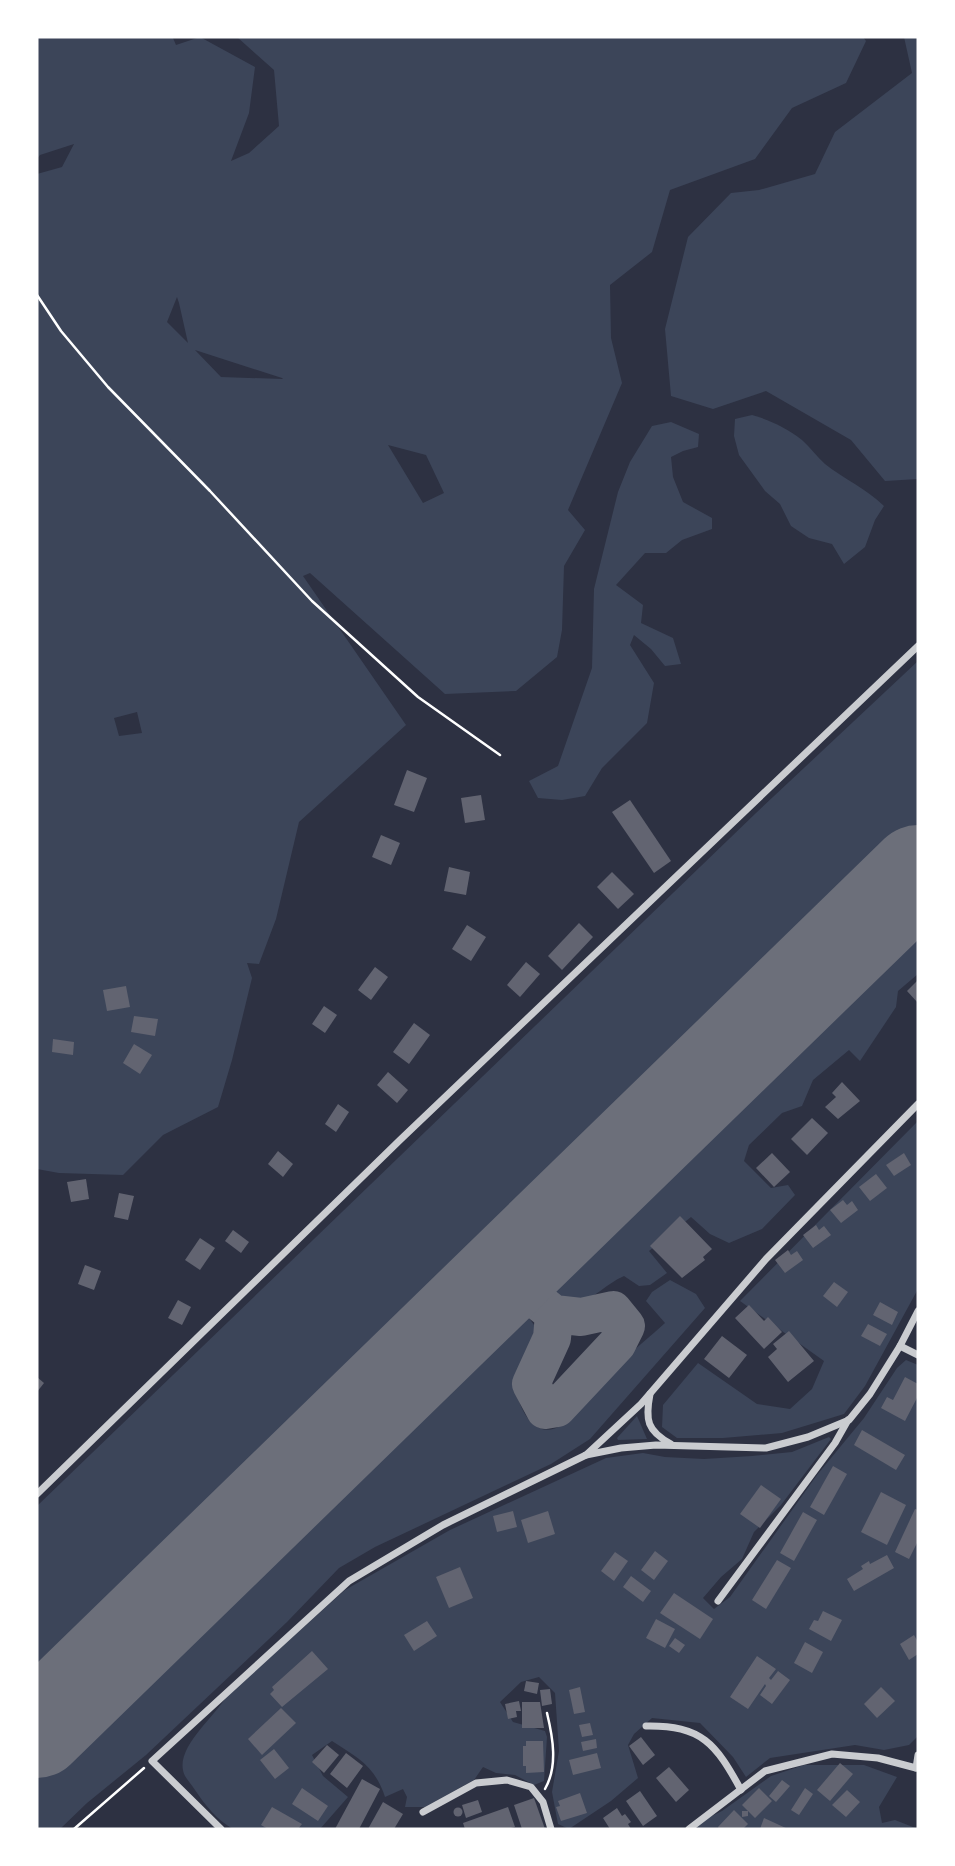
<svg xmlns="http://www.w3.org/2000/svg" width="955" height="1866" font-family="Helvetica,sans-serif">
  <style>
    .green { fill: #3c4559; fill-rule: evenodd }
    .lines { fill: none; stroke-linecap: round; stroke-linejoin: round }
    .taxiway { stroke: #6c6f7a; stroke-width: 38 }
    .runway { stroke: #6c6f7a; stroke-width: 96 }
    .building { fill: #626471 }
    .path { stroke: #fff; stroke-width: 2.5 }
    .minor { stroke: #caccd0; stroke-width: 7 }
  </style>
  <rect width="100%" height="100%" fill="#2d3142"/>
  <g class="green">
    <path d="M37,37H175L173,38L176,45L200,37L255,67L249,113L231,161L249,153L279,126L274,70L237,37H863L866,41L846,83L792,108L755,159L670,190L652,252L610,285L611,338L622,383L568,510L585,530L564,566L562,630L557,657L516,691L445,694L310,573L303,576L406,725L299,822L276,919L259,964L247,963L252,978L232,1060L218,1107L163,1135L123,1175L59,1173L37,1169V174L62,167L74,144L40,155L37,159ZM177,297L179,303L188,343L167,322ZM195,350L282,378L283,379L221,377ZM388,445L426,455L444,493L423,503ZM137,712L142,733L119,736L114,718Z"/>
    <path d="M904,37H918V479L885,481L851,440L766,391L713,409L671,396L665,329L688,237L731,193L759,190L815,174L835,132L912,73Z"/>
    <path d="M752,415C770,420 787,428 802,440C810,447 817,457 825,464C844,479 867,489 884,506L875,520L865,547L844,564L832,544L809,538L791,526L780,504L765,491L739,455L734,436L735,419Z"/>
    <path d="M671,422L699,434L698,447L683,451L671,457L673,477L683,502L712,518V529L682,540L666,553H645L616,585L643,605L641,623L673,638L681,664L665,666L651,649L634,635L630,645L654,683L647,723L602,768L585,796L562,800L538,798L529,781L558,766L592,668L594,589L618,492L630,462L652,426Z"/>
    <path d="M918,661V851L441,1310C313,1448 169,1567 37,1700V1506L756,813Z"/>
    <path d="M918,893V974L898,991L896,1007L860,1061L849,1050L813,1080L802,1106L782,1113L749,1145L744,1161L771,1188L788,1185L795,1195L762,1229L729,1243L710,1234L691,1217L649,1251L667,1273L650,1285L639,1286L624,1276C598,1287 576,1322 548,1295C535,1282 539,1271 546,1256Z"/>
    <path d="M918,1121V1289L865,1386L844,1414L782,1433L723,1438H677L662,1427L663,1405L698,1363L757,1404L790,1409L812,1389L824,1361L740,1301Z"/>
    <path d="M670,1280L696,1294L705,1308L590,1439L551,1464L375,1547L339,1568L287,1622L146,1755L87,1803L60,1829H37V1752L321,1467L479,1319C507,1302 520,1301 538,1331C533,1346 519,1366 517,1381C514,1402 533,1442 560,1426C568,1421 574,1408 581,1401C606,1373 637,1348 665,1323L646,1301L652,1292Z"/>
    <path d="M906,1360L918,1365V1736L909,1745L884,1750L855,1745L770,1758L746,1777L733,1757L700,1723L652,1718L634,1734L628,1745L638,1778L611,1801L569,1829L558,1824L552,1792L559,1751L555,1693L539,1677L521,1682L500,1702L513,1722L545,1731L547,1737L544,1781L534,1785L515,1775L496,1773L483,1767L474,1780L425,1807H405L407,1797L403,1789L385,1797C375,1766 358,1758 332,1741L312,1755L323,1776L348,1797L320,1829H233C217,1820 205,1805 195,1790C192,1785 188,1781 185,1776C172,1750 214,1718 226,1697L345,1590L450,1530L606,1458L643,1453L665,1457L704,1459L752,1456L792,1452L829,1437L831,1439L781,1505L754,1532L742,1559L721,1577L703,1598L714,1609L730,1597L817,1475L864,1418L897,1368Z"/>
    <path d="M637,1416L647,1439L618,1440L617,1438Z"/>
    <path d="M804,1765H864L897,1777L879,1807L882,1823L895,1820L918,1829H685L722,1811L771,1776Z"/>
  </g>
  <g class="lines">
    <path class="taxiway" d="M505,1275L554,1314L581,1317L613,1310L626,1326L617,1344L557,1408L545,1410L531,1384L552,1338L554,1314"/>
    <path class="runway" d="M37,1730L918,873"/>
  </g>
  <g class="building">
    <path d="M407,770L427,778L414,812L394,805Z"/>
    <path d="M481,795L485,820L465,823L461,798Z"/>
    <path d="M630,800L671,861L654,873L612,812Z"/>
    <path d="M381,835L400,843L391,865L372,857Z"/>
    <path d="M449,867L470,872L466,895L444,891Z"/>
    <path d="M612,872L634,894L618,909L597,887Z"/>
    <path d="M579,923L593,937L562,970L548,956Z"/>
    <path d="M467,925L486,937L471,961L452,949Z"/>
    <path d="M526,962L540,974L520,997L507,985Z"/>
    <path d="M375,967L388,977L371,1000L358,990Z"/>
    <path d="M918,980V1003L907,991Z"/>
    <path d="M126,986L130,1007L107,1011L103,990Z"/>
    <path d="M324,1006L337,1015L325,1033L312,1024Z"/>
    <path d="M134,1016L158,1019L155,1036L131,1032Z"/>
    <path d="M414,1023L430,1035L409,1064L393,1052Z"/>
    <path d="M53,1039L74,1042L73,1055L52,1052Z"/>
    <path d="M134,1044L152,1055L140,1074L123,1063Z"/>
    <path d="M388,1072L408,1090L397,1103L377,1085Z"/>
    <path d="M842,1082L860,1101L838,1119L825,1107L836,1097L832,1093Z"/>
    <path d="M338,1104L349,1112L336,1132L325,1124Z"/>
    <path d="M812,1118L828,1133L807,1155L791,1139Z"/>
    <path d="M278,1151L293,1164L283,1177L268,1164Z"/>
    <path d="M772,1153L790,1172L774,1187L756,1168Z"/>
    <path d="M904,1153L911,1165L894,1176L886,1165Z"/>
    <path d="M876,1174L887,1188L870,1201L859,1187Z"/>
    <path d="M86,1179L89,1199L71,1202L67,1182Z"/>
    <path d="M119,1193L134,1196L128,1220L114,1217Z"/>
    <path d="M843,1200L847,1205L852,1201L858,1210L841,1223L830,1210Z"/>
    <path d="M680,1216L712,1249L703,1257L705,1260L682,1278L650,1246Z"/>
    <path d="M816,1225L819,1230L824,1226L831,1235L813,1248L803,1235Z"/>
    <path d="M233,1230L249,1242L241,1253L225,1241Z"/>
    <path d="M200,1238L215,1248L200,1270L185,1260Z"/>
    <path d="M788,1250L791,1255L797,1251L803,1260L785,1273L775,1260Z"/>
    <path d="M85,1265L101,1271L94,1290L78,1284Z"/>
    <path d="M834,1282L848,1292L837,1307L823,1296Z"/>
    <path d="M178,1300L191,1307L182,1325L168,1318Z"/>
    <path d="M880,1302L898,1312L892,1325L873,1315Z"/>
    <path d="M749,1305L764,1321L768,1317L782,1332L764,1349L735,1318Z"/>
    <path d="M868,1324L887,1334L880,1346L861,1336Z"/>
    <path d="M789,1331L814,1361L788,1382L768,1357L777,1349L773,1344Z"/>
    <path d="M722,1336L747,1355L729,1378L704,1359Z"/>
    <path d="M37,1377L44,1383L37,1392Z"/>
    <path d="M905,1377L918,1384V1396L905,1421L881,1408L887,1397L893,1400Z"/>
    <path d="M862,1430L905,1455L896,1470L854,1445Z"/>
    <path d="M833,1466L847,1474L824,1515L810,1507Z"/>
    <path d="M761,1485L781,1499L760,1528L740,1514Z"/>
    <path d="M881,1492L906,1505L887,1545L861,1532Z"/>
    <path d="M915,1509L918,1510V1541L909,1559L895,1552Z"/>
    <path d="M513,1511L517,1527L497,1532L493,1516Z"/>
    <path d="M548,1511L555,1534L528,1543L521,1520Z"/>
    <path d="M803,1512L817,1520L794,1561L780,1553Z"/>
    <path d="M655,1551L668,1561L654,1580L641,1570Z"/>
    <path d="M615,1552L628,1561L614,1581L601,1571Z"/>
    <path d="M887,1555L894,1568L854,1591L847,1579L863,1569L861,1566L869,1561L870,1564Z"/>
    <path d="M777,1560L791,1568L766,1609L752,1600Z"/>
    <path d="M460,1567L473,1598L449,1608L436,1577Z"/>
    <path d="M631,1576L651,1591L643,1602L623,1587Z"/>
    <path d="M674,1593L713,1619L700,1639L660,1613Z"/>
    <path d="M823,1611L842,1620L831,1641L809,1629L814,1620L818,1621Z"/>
    <path d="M656,1619L675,1629L665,1648L646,1638Z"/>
    <path d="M427,1621L437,1636L414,1651L404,1635Z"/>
    <path d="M914,1635L918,1642V1654L909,1660L900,1644Z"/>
    <path d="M675,1638L685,1645L679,1653L669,1646Z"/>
    <path d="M805,1642L823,1652L812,1673L794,1663Z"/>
    <path d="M312,1651L328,1669L282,1707L270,1694L274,1690L272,1687Z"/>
    <path d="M757,1656L776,1669L769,1678L771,1680L778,1671L790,1680L772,1704L760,1695L766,1686L765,1684L748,1709L730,1697Z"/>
    <path d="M526,1681L539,1683L537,1694L524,1691Z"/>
    <path d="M580,1687L585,1712L574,1714L569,1690Z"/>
    <path d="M881,1687L895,1701L877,1718L864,1704Z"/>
    <path d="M550,1689L552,1704L542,1706L540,1690Z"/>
    <path d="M519,1701L521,1711H516L517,1717L508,1719L505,1704Z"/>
    <path d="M522,1702H540L544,1728H522Z"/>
    <path d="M281,1708L296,1723L262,1755L248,1739Z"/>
    <path d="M590,1723L593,1735L582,1737L579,1725Z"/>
    <path d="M641,1737L655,1755L643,1765L629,1746Z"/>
    <path d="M596,1739L597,1748L583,1751L581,1742Z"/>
    <path d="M526,1741H543L544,1772L526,1773V1766H523V1746H526Z"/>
    <path d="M327,1745L339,1755L324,1773L312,1762Z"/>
    <path d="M274,1749L289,1768L275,1779L260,1760Z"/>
    <path d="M346,1753L363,1766L347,1788L330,1774Z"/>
    <path d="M597,1753L601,1768L573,1775L569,1760Z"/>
    <path d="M840,1763L853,1774L830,1801L817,1790Z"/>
    <path d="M669,1767L689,1790L676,1802L656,1778Z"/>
    <path d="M362,1779L380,1789L359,1829H335Z"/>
    <path d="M782,1780L790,1786L776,1802L769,1796Z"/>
    <path d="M302,1788L328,1806L318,1821L292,1804Z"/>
    <path d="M759,1788L772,1801L755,1818L748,1811V1816L742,1817V1811H748L742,1805Z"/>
    <path d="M805,1788L813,1794L799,1815L791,1810Z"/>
    <path d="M847,1790L860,1802L846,1817L832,1805Z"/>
    <path d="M640,1791L657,1816L643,1826L626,1801Z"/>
    <path d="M580,1793L587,1813L561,1821L556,1807L560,1806L558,1801Z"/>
    <path d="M534,1798L545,1829H522L514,1805Z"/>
    <path d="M478,1800L482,1812L466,1818L462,1805Z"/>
    <path d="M383,1802L403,1814L394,1829H368Z"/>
    <path d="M272,1807L302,1824L298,1829H268L261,1825Z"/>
    <path d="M508,1807L515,1827L507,1829H465L463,1823Z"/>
    <circle cx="458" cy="1812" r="4.5"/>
    <path d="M617,1808L622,1816L625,1814L631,1822L628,1824L631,1829H610L603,1818Z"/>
    <path d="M734,1810L748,1824L743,1829H719L718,1827Z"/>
    <path d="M764,1818L788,1829H760Z"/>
  </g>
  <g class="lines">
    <g class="path">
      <path d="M37,295L61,331L108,387L210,491L312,601L418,697L500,755"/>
      <path d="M545,1789C558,1766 553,1738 547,1713"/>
      <path d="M74,1829L144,1768"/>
    </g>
    <g class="minor">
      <path d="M900,1346L918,1355"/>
      <path d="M650,1394C645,1420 647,1431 671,1444"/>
      <path d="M586,1455L621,1448L656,1445L766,1448L808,1437L849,1420L870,1394L900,1346L918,1311"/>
      <path d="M37,1494L400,1140L918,646"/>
      <path d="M718,1601L835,1443L848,1420"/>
      <path d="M646,1726C702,1725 716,1744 741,1790"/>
      <path d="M916,1768L918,1755"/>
      <path d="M423,1812L476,1783L507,1780L531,1787L543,1802L551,1829"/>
      <path d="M221,1829L152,1761L349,1581L443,1525L586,1455L641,1404L766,1259L918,1104"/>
      <path d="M689,1829L765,1771L832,1754L878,1758L916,1768"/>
    </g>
  </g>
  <rect width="955" height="1866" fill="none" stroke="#ffffff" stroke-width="77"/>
</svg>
